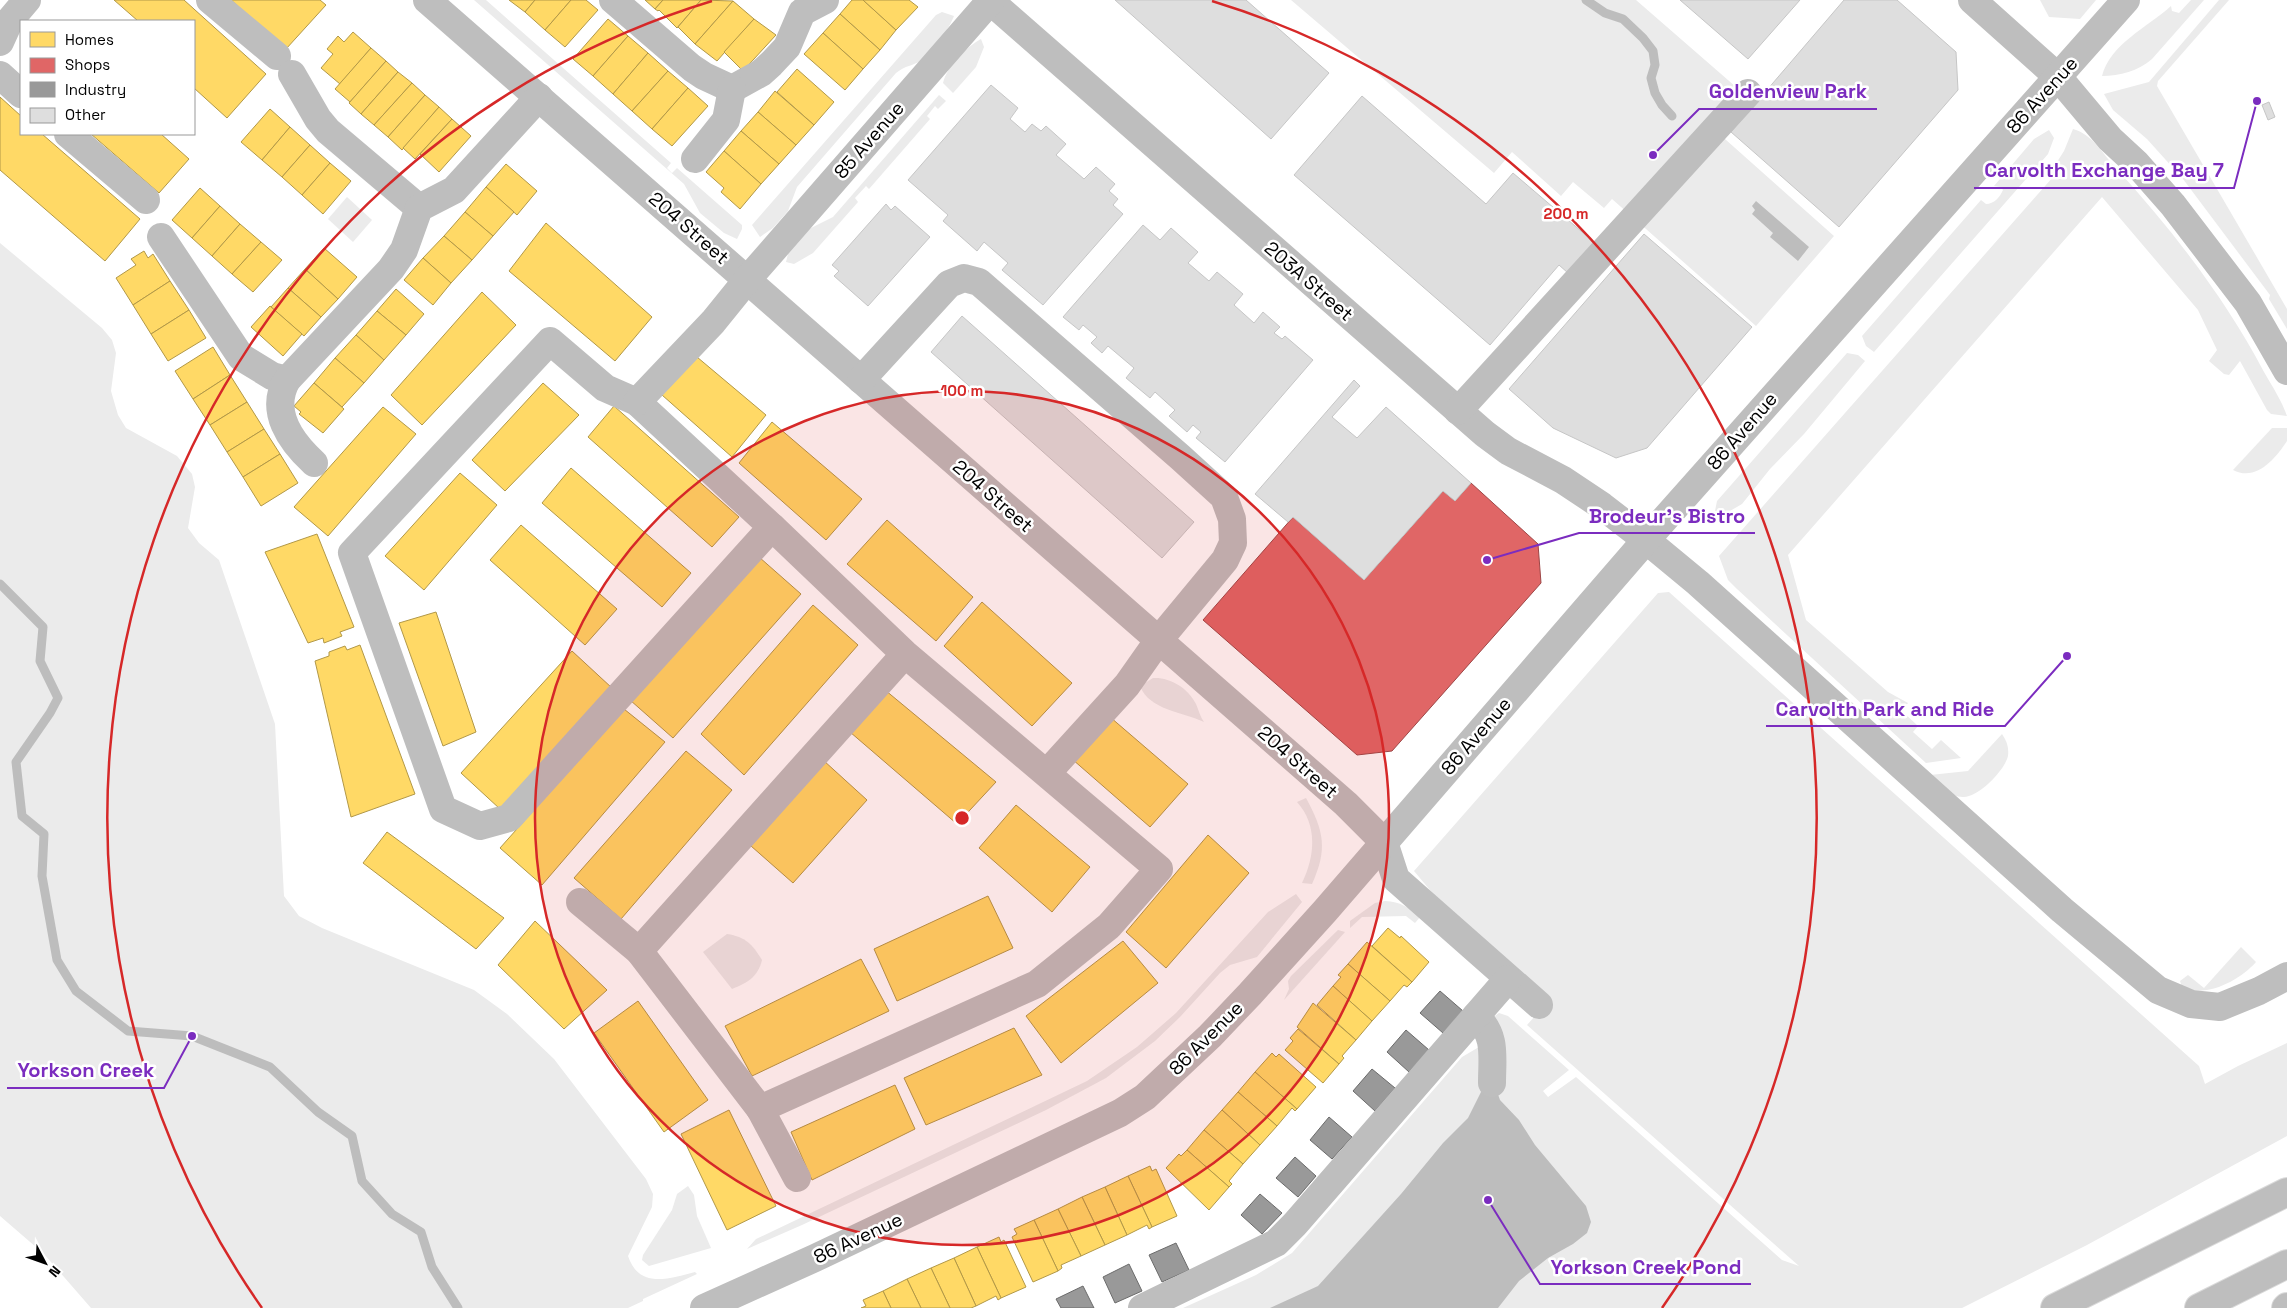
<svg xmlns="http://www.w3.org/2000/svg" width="2287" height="1308" font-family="'Space Grotesk',sans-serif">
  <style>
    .green { fill: #ebebeb }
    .water { fill: #bdbdbd }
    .homes { fill: #ffd966; stroke: #b29847 }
    .shops { fill: #e06666; stroke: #9d4747 }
    .industry { fill: #999; stroke: #6b6b6b }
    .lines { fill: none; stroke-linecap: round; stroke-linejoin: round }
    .stream { stroke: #bdbdbd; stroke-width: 9 }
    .building { fill: #dedede; stroke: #c6c6c6 }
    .highway-casing { stroke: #dbdbdb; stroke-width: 30 }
    .minor { stroke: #bebebe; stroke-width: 28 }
    .highway { stroke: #bebebe; stroke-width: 28 }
    .ring { fill: none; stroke: #d62828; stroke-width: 2.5 }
    .labels { text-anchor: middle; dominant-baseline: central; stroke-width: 5; stroke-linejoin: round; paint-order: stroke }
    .street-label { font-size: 19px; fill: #000; stroke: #fff }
    .centre { fill: #d62828; stroke: #fff; stroke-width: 2.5 }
    .ring-label { font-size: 15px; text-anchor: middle; font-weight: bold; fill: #d62828; stroke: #fff; stroke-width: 5; stroke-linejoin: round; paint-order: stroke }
    .leader { fill: none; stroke: #7b2cbf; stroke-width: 2 }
    .callout-dot { fill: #7b2cbf; stroke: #fff; stroke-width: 2 }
    .callout-label { font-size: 20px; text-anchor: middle; font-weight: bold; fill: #7b2cbf; stroke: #fff; stroke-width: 5; stroke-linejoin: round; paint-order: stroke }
  </style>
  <rect width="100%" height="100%" fill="#fff"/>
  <g class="green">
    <path d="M474,0H486L671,163L667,168L672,173L677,168L742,225V229L737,239L724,233L700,213L684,184Z"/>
    <path d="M1291,0H1636L1736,87L1707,123L1834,236L1756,326L1612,199L1604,208L1573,182L1561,196L1512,152L1494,173Z"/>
    <path d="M2040,0H2096L2080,19L2049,17Z"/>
    <path d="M2191,0H2204L2152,59C2138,71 2120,76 2102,76C2110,44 2148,27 2171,6L2172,11L2179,13Z"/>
    <path d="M2219,0H2229L2158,81L2157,86L2287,309V329L2269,299L2270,295L2183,179L2147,139L2113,110L2104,94L2149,82Z"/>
    <path d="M942,12L954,16C949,29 933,52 921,61C912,66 906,65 896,73L797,187L788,211L773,228L760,237L752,225L936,15Z"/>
    <path d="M981,39L984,47L976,67L953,93L943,83C947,66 965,48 981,39Z"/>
    <path d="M939,95L946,101L938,109L935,106L927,116L930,119L869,189L866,186L855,198L858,202L813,253L794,264L786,262L788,254L807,230L833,217Z"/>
    <path d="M2073,129C2094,135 2102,154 2117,169C2173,231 2225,298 2264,372C2272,386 2282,401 2287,416L2271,414L2267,410L2240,361L2229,375L2224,374L2209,361L2217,350L2198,310L2102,197L1788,555L1806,620L1888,692L1908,703L1902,711L1918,726L1913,732L1932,749L1941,740L1961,758L1926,763L1737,589L1728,580L1719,556L2053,177L2050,173L2064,151Z"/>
    <path d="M2049,130L2054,138L2048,154L2042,161L1874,352L1866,346L1862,336L1981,200L1986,204C1994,204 2000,197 2003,190L2001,187L1994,186L2034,139Z"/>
    <path d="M347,197L372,220L353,242L328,219Z"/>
    <path d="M0,243L102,328L112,340L116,353L111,391L118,415L126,428L177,456L192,474L195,487L188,528L199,543L219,560L275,724L284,896L299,916L322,928L474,990L507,1014L554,1059L646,1179L653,1194L652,1207L628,1256C639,1289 668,1279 695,1272L697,1274L643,1299V1301L628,1308H91L44,1254L0,1216Z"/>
    <path d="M1847,353L1858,355L1865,361L1804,434L1770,469L1742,504L1730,511H1715L1717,501Z"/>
    <path d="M2272,428H2287V441C2275,459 2256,482 2233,470Z"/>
    <path d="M1669,592L2199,1066L2205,1084L2238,1066L2287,1043V1136L2087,1245L1962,1308H1183L1256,1275L1292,1253L1462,1057L1479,1047L1492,1018L1499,1013L1508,1016L1569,1070L1543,1091L1548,1097L1576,1077L1782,1260L1799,1266L1527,1025L1551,998L1440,902L1414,871L1658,593Z"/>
    <path d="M1153,678C1170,677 1188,688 1196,704C1199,711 1200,716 1204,722C1183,712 1149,710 1140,686Z"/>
    <path d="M2002,734C2007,741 2009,748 2008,756C2005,770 1978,798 1963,797C1950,797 1939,783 1930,775L1968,771Z"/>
    <path d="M1306,798C1324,831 1328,849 1312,884L1302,883C1315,857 1318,825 1297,802Z"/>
    <path d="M1296,894L1302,902L1257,957L1230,965L1220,973L1180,1017L1155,1041L1106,1078L1046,1110L802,1225L747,1249L756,1239L1087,1081L1137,1047L1176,1013L1268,912Z"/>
    <path d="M1385,901C1401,902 1408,907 1420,917L1415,923L1406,916L1362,917L1350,928V921L1375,903Z"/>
    <path d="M1338,930L1345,932L1284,1000L1289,989L1288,981L1291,976Z"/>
    <path d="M727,934C746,937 752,944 762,960C758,977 747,983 732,989L703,952Z"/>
    <path d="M2241,947L2256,962C2240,980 2206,999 2182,987L2180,981L2188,975L2204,988Z"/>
    <path d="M688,1186L694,1195L697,1216L711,1248L649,1266L642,1260L643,1255L672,1210L677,1194Z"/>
  </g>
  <g class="water">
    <path d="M1756,201L1809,247L1798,261L1770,237L1773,233L1752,214L1755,210L1752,206Z"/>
    <path d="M1485,1084L1495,1086L1500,1100L1519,1120L1535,1145L1586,1206L1591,1222L1587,1233L1573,1244L1548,1258L1519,1281L1498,1308H1270L1318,1286L1401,1194L1443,1143L1468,1118Z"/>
  </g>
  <g class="homes">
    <path d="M114,0H184L266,74L227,118L194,88V21H138Z"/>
    <path d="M231,0H320L326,5L286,49Z"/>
    <path d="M509,0H535L525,12Z"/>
    <path d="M535,0H571L545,30L525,12Z"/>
    <path d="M571,0H586L598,10L565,47L545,30Z"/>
    <path d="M645,0H663L655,9Z"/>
    <path d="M663,0H701L677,28L659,10L658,11L655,9Z"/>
    <path d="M701,0L733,1L695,44L678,27Z"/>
    <path d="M852,0H863L896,30L880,50L840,14Z"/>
    <path d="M863,0H909L918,7L896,30Z"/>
    <path d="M733,1L754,19L717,61L695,44Z"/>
    <path d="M840,14L880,50L863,69L823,33Z"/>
    <path d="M608,19L628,36L593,76L573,59Z"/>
    <path d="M754,19L776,35L743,71L724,52Z"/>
    <path d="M353,32L371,48L340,84L321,68L333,54L327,49L338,36L344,42Z"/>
    <path d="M823,33L863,69L845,90L804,54Z"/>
    <path d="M628,36L648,53L613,94L593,76Z"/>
    <path d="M371,48L386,61L350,102L335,89Z"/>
    <path d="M648,53L668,71L632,111L613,94Z"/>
    <path d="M386,61L398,72L361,114L349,103Z"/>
    <path d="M797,69L834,102L814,125L777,92Z"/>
    <path d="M668,71L688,88L652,129L632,111Z"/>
    <path d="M398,72L412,83L374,125L361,114Z"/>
    <path d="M412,83L425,95L388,137L374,125Z"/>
    <path d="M688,88L708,106L672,146L652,129Z"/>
    <path d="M775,91L814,125L796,145L758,112Z"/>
    <path d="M425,95L439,107L402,150L388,137Z"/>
    <path d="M0,97L21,116V134H42L140,219L105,261L0,170Z"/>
    <path d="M439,107L452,119L415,159L403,148Z"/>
    <path d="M270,109L290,127L262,160L241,142Z"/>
    <path d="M758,112L796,145L779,164L741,131Z"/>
    <path d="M452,119L471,136L439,172L420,154Z"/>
    <path d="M290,127L310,145L282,177L262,160Z"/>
    <path d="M741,131L779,164L761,184L724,151Z"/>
    <path d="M91,134H161L189,159L159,193Z"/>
    <path d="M310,145L330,163L302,195L282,177Z"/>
    <path d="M724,151L761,184L740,209L721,192L724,188L706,172Z"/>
    <path d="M330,163L351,181L323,214L302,195Z"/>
    <path d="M506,164L537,191L517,215L486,187Z"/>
    <path d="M486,187L514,212L493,236L465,212Z"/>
    <path d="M200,188L220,206L192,238L172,220Z"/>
    <path d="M220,206L240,224L212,256L192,238Z"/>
    <path d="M465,212L493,236L472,260L444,236Z"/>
    <path d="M546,223L652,317L615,361L509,271Z"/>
    <path d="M240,224L261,242L232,274L212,256Z"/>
    <path d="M444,236L472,260L451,283L423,258Z"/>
    <path d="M261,242L282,260L253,292L232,274Z"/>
    <path d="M324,248L357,277L338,299L305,269Z"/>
    <path d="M144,251L148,258L153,254L170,281L133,305L116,278L136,265L131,259Z"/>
    <path d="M423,258L451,283L433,305L404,280Z"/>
    <path d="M305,269L338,299L321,317L288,288Z"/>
    <path d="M170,281L189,310L151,334L133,305Z"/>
    <path d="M288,288L321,317L304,336L271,307Z"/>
    <path d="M396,289L424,314L406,335L377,311Z"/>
    <path d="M482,292L516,325L422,425L391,395Z"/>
    <path d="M270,306L302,334L283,356L251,327Z"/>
    <path d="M189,310L206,338L168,361L151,334Z"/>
    <path d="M377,311L406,335L384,360L356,335Z"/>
    <path d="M356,335L384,360L364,383L335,358Z"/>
    <path d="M213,347L230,375L193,399L175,371Z"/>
    <path d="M697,357L766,415L732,457L662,395Z"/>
    <path d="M335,358L364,383L342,407L314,383Z"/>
    <path d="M230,375L247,402L210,425L193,399Z"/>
    <path d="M314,383L344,409L323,433L299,414L301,412L294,406Z"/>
    <path d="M543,383L579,415L505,491L472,460Z"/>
    <path d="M247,402L264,429L227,452L210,425Z"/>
    <path d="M614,406L739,517L712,547L588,437Z"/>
    <path d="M383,407L416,434L328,536L294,507Z"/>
    <path d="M772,422L862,499L826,540L739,463Z"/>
    <path d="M264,429L280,454L243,477L227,452Z"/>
    <path d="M280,454L298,483L261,506L243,477Z"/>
    <path d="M571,468L691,573L662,607L542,503Z"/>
    <path d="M460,473L497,505L424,590L385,556Z"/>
    <path d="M887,520L973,597L936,641L847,564Z"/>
    <path d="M521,525L617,609L585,645L490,560Z"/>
    <path d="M317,534L354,627L340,632L342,636L324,643L323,638L308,643L265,552Z"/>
    <path d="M759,557L801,594L673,738L630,700Z"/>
    <path d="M982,602L1072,683L1032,726L944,646Z"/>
    <path d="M813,605L858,645L744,775L701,734Z"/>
    <path d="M436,612L476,732L443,746L399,623Z"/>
    <path d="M360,645L415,794L351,817L315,661L329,656V652L345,646L347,650Z"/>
    <path d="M572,651L612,688L500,809L461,773Z"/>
    <path d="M885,690L996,782L957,824L850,732Z"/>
    <path d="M624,709L665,742L542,885L500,848Z"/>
    <path d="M1110,717L1188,784L1150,827L1072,759Z"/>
    <path d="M686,751L732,790L621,919L574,878Z"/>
    <path d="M823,760L867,800L793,883L751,846Z"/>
    <path d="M1016,805L1090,867L1052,912L979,848Z"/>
    <path d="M387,832L504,918L476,949L363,863Z"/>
    <path d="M1208,835L1249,873L1166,968L1126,932Z"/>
    <path d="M988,896L1013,948L897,1001L874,949Z"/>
    <path d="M535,921L607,990L564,1029L498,965Z"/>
    <path d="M1388,928L1400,938L1401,936L1429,962L1412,982L1372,946Z"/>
    <path d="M1123,941L1158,983L1061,1063L1026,1016Z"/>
    <path d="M1367,942L1412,982L1407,987L1404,985L1390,1001L1348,964Z"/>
    <path d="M861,959L889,1011L752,1076L725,1026Z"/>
    <path d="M1348,964L1390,1001L1372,1021L1333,986L1341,977L1338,975Z"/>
    <path d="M1333,986L1372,1021L1356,1040L1317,1005Z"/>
    <path d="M638,1001L708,1100L664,1132L594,1033Z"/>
    <path d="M1313,1003L1356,1040L1342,1056L1344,1058L1339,1064L1297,1027Z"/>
    <path d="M1014,1028L1042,1075L926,1125L904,1078Z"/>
    <path d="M1298,1029L1339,1064L1323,1083L1285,1050L1293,1041L1290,1038Z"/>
    <path d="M1272,1053L1276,1057L1279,1054L1316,1087L1297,1109L1255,1072Z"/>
    <path d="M1255,1072L1297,1109L1295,1111L1292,1108L1277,1126L1238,1092Z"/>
    <path d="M895,1085L915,1129L812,1180L791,1132Z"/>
    <path d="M1238,1092L1277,1126L1260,1145L1222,1110Z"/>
    <path d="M729,1110L776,1206L727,1230L681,1134Z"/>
    <path d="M1222,1110L1260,1145L1243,1164L1204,1130Z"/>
    <path d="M1204,1130L1243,1164L1229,1181L1232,1184L1229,1187L1187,1150Z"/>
    <path d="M1187,1150L1229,1187L1209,1210L1166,1168L1179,1154L1181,1156Z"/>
    <path d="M1150,1166L1152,1171L1156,1169L1177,1216L1152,1227L1128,1176Z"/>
    <path d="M1128,1176L1152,1227L1149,1229L1147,1225L1127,1235L1105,1187Z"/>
    <path d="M1105,1187L1127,1235L1105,1245L1082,1197Z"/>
    <path d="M1082,1197L1105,1245L1081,1256L1058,1209Z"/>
    <path d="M1058,1209L1081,1256L1061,1265L1062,1268L1058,1271L1034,1220Z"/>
    <path d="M1034,1220L1058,1271L1033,1282L1012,1237L1017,1234L1014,1229Z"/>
    <path d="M999,1237L1001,1242L1004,1240L1026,1287L1001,1298L977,1247Z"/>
    <path d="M977,1247L1001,1298L998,1300L996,1296L976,1306L954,1258Z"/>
    <path d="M954,1258L976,1306L971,1308H950L931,1268Z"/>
    <path d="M931,1268L950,1308H921L907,1279Z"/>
    <path d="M907,1279L921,1308H891L883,1291Z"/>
    <path d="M883,1291L891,1308H861L866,1306L863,1300Z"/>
  </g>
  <path class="shops" d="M1471,483L1538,544L1541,583L1392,751L1357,755L1203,620L1293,517L1364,580L1443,491L1455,501Z"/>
  <g class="industry">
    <path d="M1440,991L1463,1011L1443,1033L1420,1013Z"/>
    <path d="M1406,1030L1429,1050L1409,1072L1387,1052Z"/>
    <path d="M1372,1069L1395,1088L1375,1111L1353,1091Z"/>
    <path d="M1329,1117L1352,1137L1332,1159L1310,1140Z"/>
    <path d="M1295,1157L1316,1176L1298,1197L1276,1178Z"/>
    <path d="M1260,1194L1282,1213L1262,1234L1241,1215Z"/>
    <path d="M1176,1243L1189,1270L1162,1282L1149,1255Z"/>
    <path d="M1129,1264L1142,1291L1115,1303L1103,1277Z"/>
    <path d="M1083,1286L1094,1308H1061L1056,1299Z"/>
  </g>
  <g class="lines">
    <g class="stream">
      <path d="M1586,0L1605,13L1623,19L1643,38L1653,51L1655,65L1651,78L1655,93L1662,105L1672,116"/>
      <path d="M0,584L43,627L40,661L58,698L50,713L16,762L22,816L44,834L42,876L57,960L76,991L128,1031L192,1036L270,1067L318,1112L352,1136L362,1181L392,1214L421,1232L432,1267L458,1308"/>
    </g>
  </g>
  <g class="building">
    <path d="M1115,0H1246L1329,73L1271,139Z"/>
    <path d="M1680,0H1800L1748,59Z"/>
    <path d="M1844,0H1897L1956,52L1958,90L1839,227L1731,132Z"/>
    <path d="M991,85L1018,108L1010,119L1025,132L1032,124L1041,131L1046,126L1066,144L1056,155L1084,179L1096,167L1115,184L1109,191L1118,199L1113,205L1123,214L1043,305L1002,270L1008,263L984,242L977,251L943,221L948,215L908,180Z"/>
    <path d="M1362,96L1486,204L1513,173L1595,243L1568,273L1559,265L1490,345L1294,175Z"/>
    <path d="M2269,102L2275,117L2268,120L2262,105Z"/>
    <path d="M886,204L891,210L895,206L930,237L868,306L834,276L839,271L832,265Z"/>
    <path d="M1143,225L1160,240L1171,228L1198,252L1188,263L1209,281L1217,272L1243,294L1234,305L1254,323L1263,312L1280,327L1274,333L1282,339L1285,336L1313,360L1225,462L1196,438L1201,432L1193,425L1187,432L1169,416L1175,410L1155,392L1150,398L1126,378L1134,368L1108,346L1102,353L1091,343L1097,337L1083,325L1079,330L1063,317Z"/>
    <path d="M1644,234L1752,327L1647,448L1616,458L1553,428L1509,389Z"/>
    <path d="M962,316L1194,522L1162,558L931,352Z"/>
    <path d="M1354,380L1360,386L1332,417L1357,438L1386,407L1471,483L1455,501L1443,491L1364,580L1293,517L1288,522L1255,494Z"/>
  </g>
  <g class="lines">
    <defs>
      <g id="highway">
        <path d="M2055,1308L2287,1192"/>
        <path d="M2199,1308L2287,1264"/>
        <path d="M2286,1308L2287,1307"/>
      </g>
    </defs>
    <use href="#highway" class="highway-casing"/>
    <g class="minor">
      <path d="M210,0L277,56"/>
      <path d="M427,0L1346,804L1384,842L1396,879L1539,1005"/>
      <path d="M613,0L692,68L704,76L732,89L761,73L771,64L787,47L802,12L825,0"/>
      <path d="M989,0L1485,434L1508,451L1563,480L1602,506L1646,540L1698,583L2062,910L2158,990L2191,1004L2220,1007L2259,991L2287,976"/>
      <path d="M1972,0L2058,77L2110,139L2136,163L2173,205L2248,303L2287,371"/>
      <path d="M0,42L10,20L27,0"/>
      <path d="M292,74L318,119L328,131L419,208"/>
      <path d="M0,75L21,94"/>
      <path d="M68,134L146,200"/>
      <path d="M695,159L726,120L732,89"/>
      <path d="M161,237L241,357L272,376L287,380"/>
      <path d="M550,341L605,388L637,402L772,527L509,818L480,826L443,809L352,553Z"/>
      <path d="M861,380L949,284L964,278L979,282L1180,457L1224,497L1232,519L1233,543L1225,560L1158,641L1127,685L1047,773"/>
      <path d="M637,402L713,322L747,280L991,0"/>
      <path d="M1458,411L1748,93"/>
      <path d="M314,463C290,441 269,411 287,380L391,269L404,250L419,208L454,190L539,97"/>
      <path d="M772,527L905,654L1159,869L1109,926L1037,984L760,1109L639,951L905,654"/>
      <path d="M580,902L639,951"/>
      <path d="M1476,1016C1497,1036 1492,1056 1492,1083"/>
      <path d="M760,1109L797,1178"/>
      <path d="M704,1308L815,1258L1120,1113L1145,1097L1210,1036L1250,994L1325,911L1646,540L2126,0"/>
      <path d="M1142,1308L1276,1243L1295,1224L1508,979"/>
    </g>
    <use href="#highway" class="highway"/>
  </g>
  <circle cx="962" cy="818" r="427" fill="#d62828" fill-opacity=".12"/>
  <g class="ring">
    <circle cx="962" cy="818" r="427"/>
    <path d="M262 1308A854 854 0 0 1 712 1M1212 1A854 854 0 0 1 1662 1308"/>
  </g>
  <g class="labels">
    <g class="street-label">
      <text transform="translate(2042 95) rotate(-48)">86 Avenue</text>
      <text transform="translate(869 140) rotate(-49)">85 Avenue</text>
      <text transform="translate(689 228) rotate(41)">204 Street</text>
      <text transform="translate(1309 281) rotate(41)">203A Street</text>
      <text transform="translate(1742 431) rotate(-49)">86 Avenue</text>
      <text transform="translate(993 496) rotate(41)">204 Street</text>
      <text transform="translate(1476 736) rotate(-49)">86 Avenue</text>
      <text transform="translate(1298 762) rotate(41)">204 Street</text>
      <text transform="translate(1206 1038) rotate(-45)">86 Avenue</text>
      <text transform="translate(858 1238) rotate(-25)">86 Avenue</text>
    </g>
  </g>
  <circle cx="962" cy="818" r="8" class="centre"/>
  <g class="ring-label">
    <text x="1566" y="219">200 m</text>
    <text x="962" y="396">100 m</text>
  </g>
  <path class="leader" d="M1653 155L1699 109H1877M2257 101L2234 188H1974M1487 560L1579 533H1755M2067 656L2005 726H1766M192 1036L164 1088H7M1488 1200L1540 1284H1751"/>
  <g class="callout-dot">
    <circle cx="1653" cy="155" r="5"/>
    <circle cx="2257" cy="101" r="5"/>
    <circle cx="1487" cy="560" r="5"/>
    <circle cx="2067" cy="656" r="5"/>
    <circle cx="192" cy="1036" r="5"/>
    <circle cx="1488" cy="1200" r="5"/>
  </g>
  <g class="callout-label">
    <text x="1788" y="98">Goldenview Park</text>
    <text x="2104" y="177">Carvolth Exchange Bay 7</text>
    <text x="1667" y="523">Brodeur's Bistro</text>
    <text x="1885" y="716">Carvolth Park and Ride</text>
    <text x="86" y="1077">Yorkson Creek</text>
    <text x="1646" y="1274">Yorkson Creek Pond</text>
  </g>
  <rect x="20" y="20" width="175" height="115" fill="#ffffff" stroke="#999999"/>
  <rect x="30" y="32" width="25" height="15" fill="#ffd966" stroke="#999999"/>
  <text x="65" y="45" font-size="15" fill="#000000">Homes</text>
  <rect x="30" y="58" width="25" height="15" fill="#e06666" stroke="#999999"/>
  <text x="65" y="70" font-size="15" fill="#000000">Shops</text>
  <rect x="30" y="82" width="25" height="15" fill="#999999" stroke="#999999"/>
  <text x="65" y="95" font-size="15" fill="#000000">Industry</text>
  <rect x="30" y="108" width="25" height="15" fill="#dedede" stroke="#999999"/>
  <text x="65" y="120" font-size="15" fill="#000000">Other</text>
  <g transform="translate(45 1263) rotate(131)" stroke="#ffffff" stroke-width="4" paint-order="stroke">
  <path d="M0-4L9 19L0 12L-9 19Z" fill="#000000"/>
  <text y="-8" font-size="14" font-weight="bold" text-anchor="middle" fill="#000000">N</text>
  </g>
</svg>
